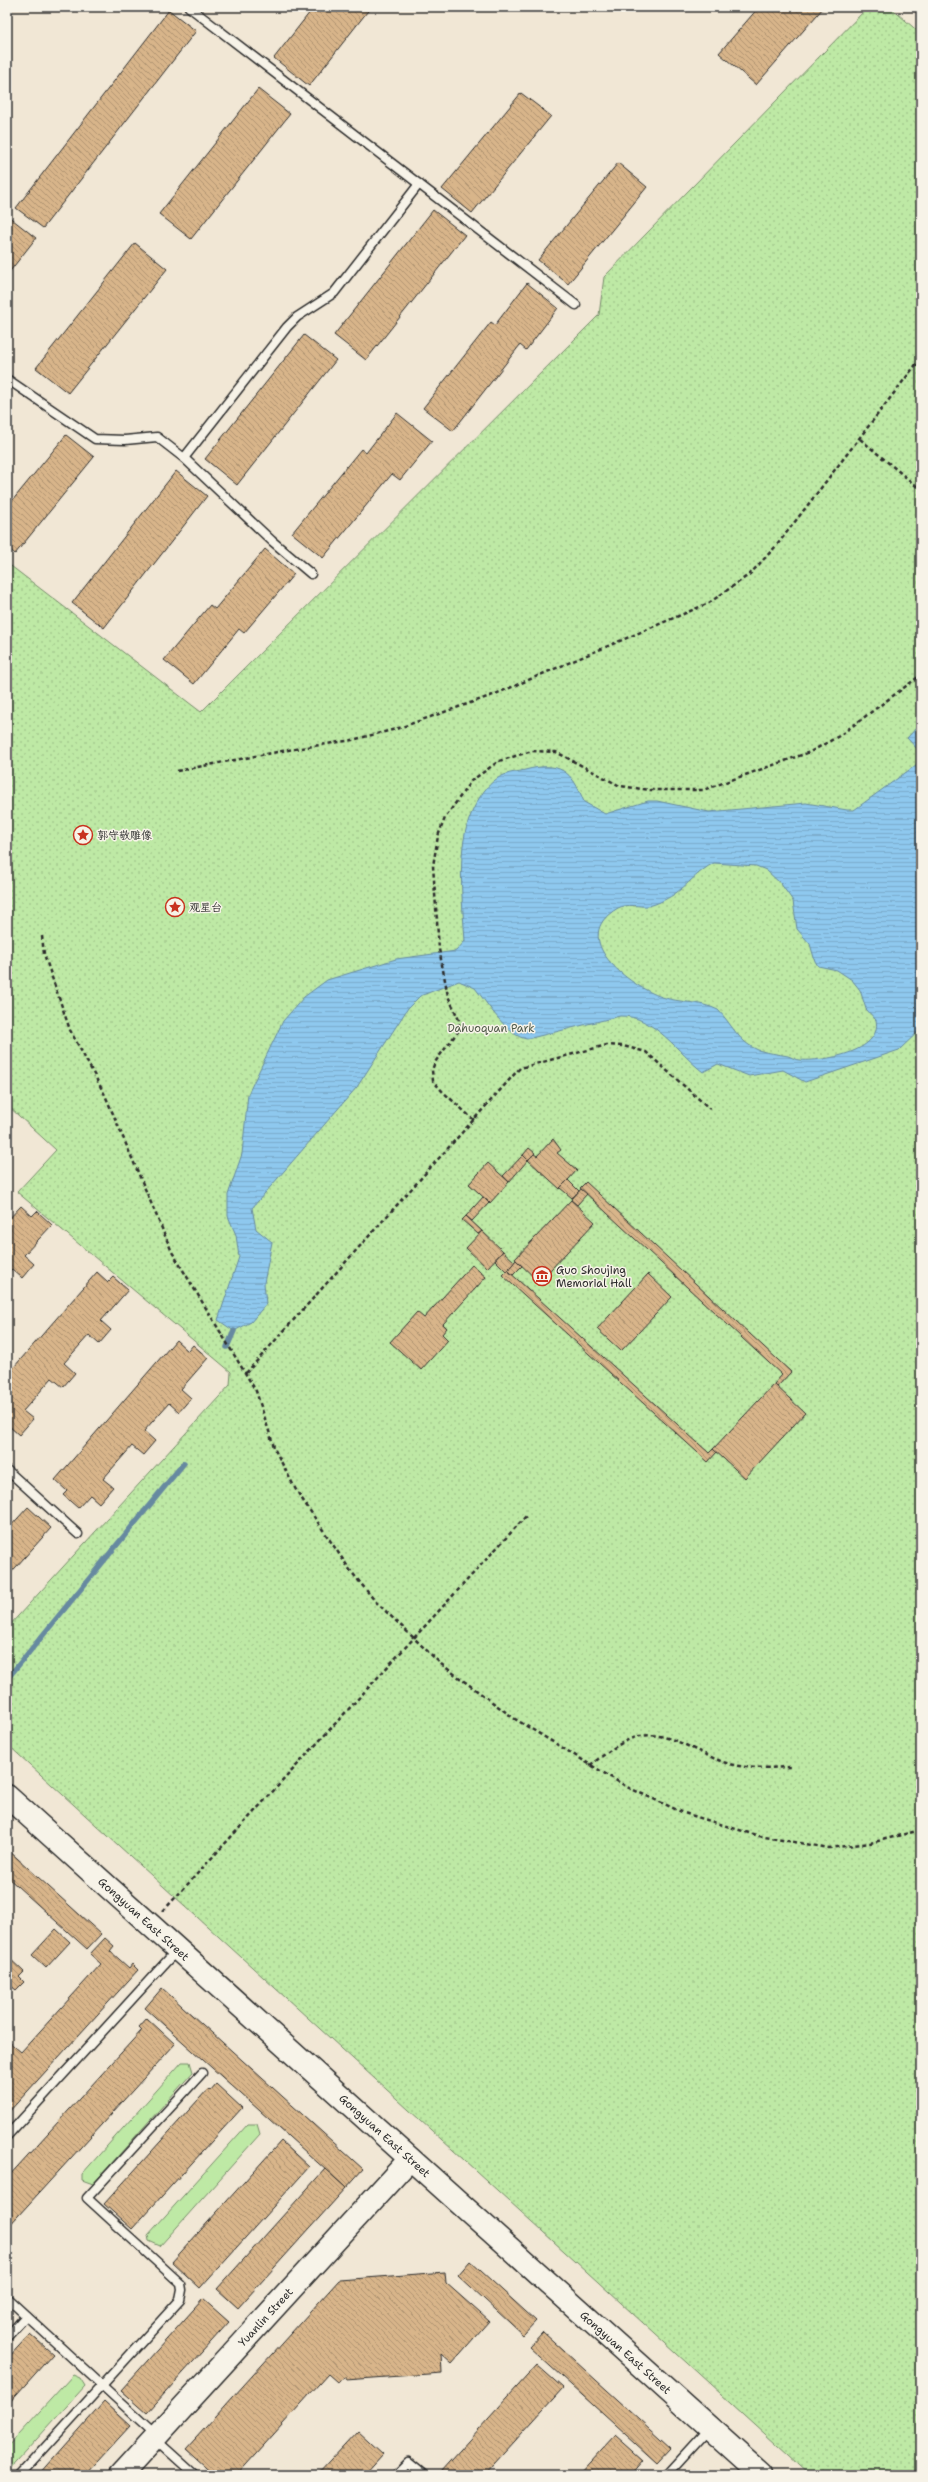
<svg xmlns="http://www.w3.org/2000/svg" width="928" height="2482" font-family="'Shantell Sans','LXGW WenKai TC',sans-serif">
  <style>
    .green { fill: #bee9a5; stroke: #748a68 }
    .park { fill: url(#park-dots); stroke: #748a68 }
    .water { fill: url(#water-rules); stroke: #6689a0; fill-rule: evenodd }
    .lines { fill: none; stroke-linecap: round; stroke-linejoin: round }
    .stream { stroke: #6689a0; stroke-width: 5.5 }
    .building { fill: url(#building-back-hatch); stroke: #2b2b2b }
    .lane-casing { stroke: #2b2b2b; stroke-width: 11 }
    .secondary-casing { stroke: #2b2b2b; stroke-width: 25 }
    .path { stroke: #2b2b2b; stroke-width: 2.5; stroke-dasharray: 4 3; stroke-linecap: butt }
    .lane { stroke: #f7f3e8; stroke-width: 8 }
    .secondary { stroke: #f7f3e8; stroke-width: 22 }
    .labels { text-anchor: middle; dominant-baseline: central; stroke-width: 3; stroke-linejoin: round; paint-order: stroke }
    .poi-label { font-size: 11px; fill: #2b2b2b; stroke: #f7f3e8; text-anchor: start }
    .park-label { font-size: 11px; fill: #505a4a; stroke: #f7f3e8 }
    .street-label { font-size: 11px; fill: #2b2b2b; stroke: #f7f3e8 }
  </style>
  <defs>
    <pattern id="park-dots" width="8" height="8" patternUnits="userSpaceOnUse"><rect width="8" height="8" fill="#bee9a5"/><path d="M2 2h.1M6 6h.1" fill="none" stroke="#a3c88e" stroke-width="1.8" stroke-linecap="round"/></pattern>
    <pattern id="water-rules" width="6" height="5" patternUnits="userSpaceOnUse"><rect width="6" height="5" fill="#8ec8ee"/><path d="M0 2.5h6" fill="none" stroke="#7baccc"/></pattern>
    <pattern id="building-back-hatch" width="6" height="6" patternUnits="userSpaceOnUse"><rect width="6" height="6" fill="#d8b58a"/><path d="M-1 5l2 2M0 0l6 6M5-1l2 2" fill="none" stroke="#af9371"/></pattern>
  </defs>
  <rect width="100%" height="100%" fill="#f1e7d5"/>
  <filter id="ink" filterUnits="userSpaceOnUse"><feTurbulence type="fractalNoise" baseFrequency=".025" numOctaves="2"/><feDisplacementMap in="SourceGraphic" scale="8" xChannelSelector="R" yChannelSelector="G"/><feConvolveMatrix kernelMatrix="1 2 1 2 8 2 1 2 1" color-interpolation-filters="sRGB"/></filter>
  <g filter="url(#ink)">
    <g class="green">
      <path d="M182,2062H190L193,2072L93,2184L82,2180V2174Z"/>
      <path d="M248,2124H257L260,2134L160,2246L149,2241L148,2235Z"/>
      <path d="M73,2375L80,2378L85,2386L7,2472V2447Z"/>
    </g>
    <path class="park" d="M868,7H890L921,34V2475H810L7,1744V1628L230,1385L231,1372L17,1192L56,1150L7,1105V563L201,712L599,315L604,277Z"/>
    <g class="water">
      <path d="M921,723V753L907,738Z"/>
      <path d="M921,757V1029L899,1050L805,1082L783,1070L749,1076L718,1064L703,1072C678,1053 654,1015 620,1016L527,1039C508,1037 487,1003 475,988L459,981L420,996L408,1008L357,1087L252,1208L256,1229L272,1242L264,1283L266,1304L251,1322L234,1331L218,1320L239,1257L236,1235L228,1216V1195L242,1154L248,1094L283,1021L304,997L327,980L396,959L456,951L465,941C463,909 458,865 465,834C469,814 483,783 504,775C511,772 518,772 525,770C559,761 572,770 584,802L605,814L648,801H657L709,812L806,803L847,810H854L916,765ZM714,863L756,866L766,870L781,884L793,901L797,929L810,944L815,961L818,966L837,970L852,980L860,990L866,1009L876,1020C883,1052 822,1062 799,1060C795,1060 792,1057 788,1056C778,1054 767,1053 758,1050C738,1042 732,1024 718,1010C700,1001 680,1003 662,997C629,986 566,938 618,908C628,903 639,907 648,906C655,905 667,899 673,895C688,885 698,871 714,863Z"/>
    </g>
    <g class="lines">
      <g class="stream">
        <path d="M227,1347L234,1331"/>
        <path d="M7,1679L184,1463"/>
      </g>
    </g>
    <g class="building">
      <path d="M314,7H371L309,86L274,58Z"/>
      <path d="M759,7H824L756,85L719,53Z"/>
      <path d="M169,10L196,31L43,228L16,208Z"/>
      <path d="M258,89L290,114L191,239L159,214Z"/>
      <path d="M521,93L551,116L472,213L442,189Z"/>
      <path d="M618,163L647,187L568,284L538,260Z"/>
      <path d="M433,210L465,235L366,360L334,335Z"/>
      <path d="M8,216L36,238L7,275V217Z"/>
      <path d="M135,243L167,269L68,393L36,368Z"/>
      <path d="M527,283L558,308L526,350L520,345L453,431L423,408L491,322L495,325Z"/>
      <path d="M304,335L336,360L237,485L205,459Z"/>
      <path d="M397,413L432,441L400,480L392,474L323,558L292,533L361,449L366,453Z"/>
      <path d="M66,435L94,457L15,554L7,547V507Z"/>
      <path d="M176,471L207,496L104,628L72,603Z"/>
      <path d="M265,549L294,574L244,633L239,629L194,684L164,660L210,605L215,609Z"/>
      <path d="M553,1139L561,1150L557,1153L577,1170L560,1189L528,1160L534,1154L537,1156Z"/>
      <path d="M529,1148L535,1153L528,1160L523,1155Z"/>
      <path d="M523,1155L528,1160L509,1182L503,1176Z"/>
      <path d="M488,1163L509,1182L490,1203L469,1184Z"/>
      <path d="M568,1180L579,1191L572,1198L560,1188Z"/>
      <path d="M586,1182L791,1372L777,1387L774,1384L782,1375L580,1188Z"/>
      <path d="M581,1189L587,1194L577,1205L571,1200Z"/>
      <path d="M483,1197L489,1203L472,1221L466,1216Z"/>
      <path d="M571,1200L595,1222L539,1282L515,1259Z"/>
      <path d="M21,1206L32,1216L37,1211L52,1225L24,1255L34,1264L22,1278L12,1269L7,1274V1221Z"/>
      <path d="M466,1216L482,1231L478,1234L462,1220Z"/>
      <path d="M482,1231L503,1251L487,1268L466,1248Z"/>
      <path d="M503,1251L515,1262L506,1271L495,1260Z"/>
      <path d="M516,1260L522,1266L513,1275L508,1270Z"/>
      <path d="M472,1265L486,1277L443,1324L447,1328L442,1334L448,1340L421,1370L390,1342L417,1312L424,1318Z"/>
      <path d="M507,1270L709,1453L713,1449L717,1452L708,1462L502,1275Z"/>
      <path d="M97,1272L108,1282L113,1277L128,1290L101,1321L111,1330L99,1344L89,1335L64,1363L75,1373L63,1387L52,1378L23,1411L33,1419L19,1435L10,1427L7,1429V1375Z"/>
      <path d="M648,1274L672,1297L621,1351L597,1329Z"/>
      <path d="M176,1340L188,1351L193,1345L208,1358L181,1389L191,1398L179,1412L169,1403L144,1431L155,1441L143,1455L132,1446L103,1479L113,1487L99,1503L90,1495L78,1508L63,1495L67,1491L55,1480Z"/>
      <path d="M774,1384L805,1413L745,1478L713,1449Z"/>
      <path d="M28,1507L51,1528L7,1577V1530Z"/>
      <path d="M7,1849L101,1934L87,1949L7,1877Z"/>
      <path d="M56,1929L70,1942L46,1968L32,1955Z"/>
      <path d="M105,1938L114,1946L110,1951L129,1968L132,1964L138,1970L7,2114L9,2075L7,2042L8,2041L21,2052L101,1964L90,1954Z"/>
      <path d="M7,1956L24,1972L19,1977L24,1982L16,1990L11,1986L7,1991Z"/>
      <path d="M162,1988L363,2169L346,2188L145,2008Z"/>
      <path d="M147,2018L175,2044L7,2228V2178L142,2030L139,2027Z"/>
      <path d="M216,2084L242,2108L132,2229L104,2204L208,2089L210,2091Z"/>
      <path d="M281,2141L309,2167L200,2288L172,2262Z"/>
      <path d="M325,2169L346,2188L238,2308L217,2289Z"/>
      <path d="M470,2261L536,2321L523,2335L458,2275Z"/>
      <path d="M445,2272L446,2283L489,2321L452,2363L441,2353L442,2373L346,2380V2377L337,2382L328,2374L237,2475H215L186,2449L339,2280Z"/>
      <path d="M203,2299L229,2322L147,2413L121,2390Z"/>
      <path d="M543,2332L671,2448L657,2463L529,2347Z"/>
      <path d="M30,2334L53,2354L7,2405V2359Z"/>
      <path d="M537,2365L563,2388L484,2475H444L440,2472Z"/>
      <path d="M104,2402L130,2426L85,2475H39Z"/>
      <path d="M358,2431L383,2454L364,2475H317Z"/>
      <path d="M615,2435L643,2460L630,2475H578Z"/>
    </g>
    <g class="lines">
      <defs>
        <g id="lane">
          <path d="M189,7L576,305"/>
          <path d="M7,379L95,439L125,440L157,437L184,458L287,327L297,317L334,293L419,184"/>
          <path d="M184,458L272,541L311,574"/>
          <path d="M7,1470L78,1534"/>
          <path d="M7,2136L177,1950"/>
          <path d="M7,2298L156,2435"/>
          <path d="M7,2337L26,2316"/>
          <path d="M155,2439L195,2475"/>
          <path d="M20,2475L180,2300L182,2290L181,2284L87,2198L202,2073"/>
          <path d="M395,2475L408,2462L424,2475"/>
          <path d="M667,2475L709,2429"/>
        </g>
        <g id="secondary">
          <path id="s1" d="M7,1796L762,2475"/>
          <path id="s2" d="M121,2475L410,2159"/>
        </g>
      </defs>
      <use href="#lane" class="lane-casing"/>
      <use href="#secondary" class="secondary-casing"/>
      <g class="path">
        <path d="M860,439L921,490"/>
        <path d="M177,771L282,751L352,740L396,729L493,695L709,603L750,574L777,545L921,358"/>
        <path d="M42,936L44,954L70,1030L105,1095L172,1252L256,1391L275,1450L296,1490L350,1570L375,1601L441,1664L515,1719L627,1787L684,1813L759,1836L829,1848L870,1843L921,1830"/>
        <path d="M474,1120L443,1092L433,1081L432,1070L435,1062L459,1030V1020L448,996L439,949L433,866L438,836L445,818L471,781L499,761L532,751L556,752L620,786L650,790H703L810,752L839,736L921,675"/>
        <path d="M246,1373L520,1068L607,1045L623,1046L646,1052L710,1109"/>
        <path d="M590,1765C606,1754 621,1740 640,1736C668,1731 694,1751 718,1760C742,1770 765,1768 791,1767"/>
        <path d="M163,1911L527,1515"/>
      </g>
      <use href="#lane" class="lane"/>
      <use href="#secondary" class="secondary"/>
    </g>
  </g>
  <defs>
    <symbol id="sight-ring" viewBox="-11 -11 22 22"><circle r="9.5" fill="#f7f3e8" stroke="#c8321e" stroke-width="1.5"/><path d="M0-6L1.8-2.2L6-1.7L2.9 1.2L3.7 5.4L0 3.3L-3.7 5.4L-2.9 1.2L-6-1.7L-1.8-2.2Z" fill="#c8321e"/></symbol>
    <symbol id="museum-ring" viewBox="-11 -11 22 22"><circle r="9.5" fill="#f7f3e8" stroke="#c8321e" stroke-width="1.5"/><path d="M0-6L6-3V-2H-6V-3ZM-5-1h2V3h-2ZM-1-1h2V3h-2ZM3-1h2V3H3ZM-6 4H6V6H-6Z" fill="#c8321e"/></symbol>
  </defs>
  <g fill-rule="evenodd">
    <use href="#sight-ring" x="72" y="824" width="22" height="22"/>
    <use href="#sight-ring" x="164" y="896" width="22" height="22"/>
    <use href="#museum-ring" x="531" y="1265" width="22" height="22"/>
  </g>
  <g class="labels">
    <g class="poi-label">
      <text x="97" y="835">郭守敬雕像</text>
      <text x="189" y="907">观星台</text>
      <text x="556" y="1270">Guo Shoujing<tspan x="556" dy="13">Memorial Hall</tspan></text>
    </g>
    <g class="park-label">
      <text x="491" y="1028">Dahuoquan Park</text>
    </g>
    <g class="street-label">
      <text stroke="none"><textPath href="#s1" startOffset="184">Gongyuan East Street</textPath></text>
      <text stroke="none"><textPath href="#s1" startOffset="508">Gongyuan East Street</textPath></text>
      <text stroke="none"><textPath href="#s2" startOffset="214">Yuanlin Street</textPath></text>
      <text stroke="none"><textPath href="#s1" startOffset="832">Gongyuan East Street</textPath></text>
    </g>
  </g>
  <rect width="928" height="2482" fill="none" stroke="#f7f3e8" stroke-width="24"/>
  <rect x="12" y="12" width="904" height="2458" fill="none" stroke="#2b2b2b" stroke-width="1.5" filter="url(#ink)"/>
</svg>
